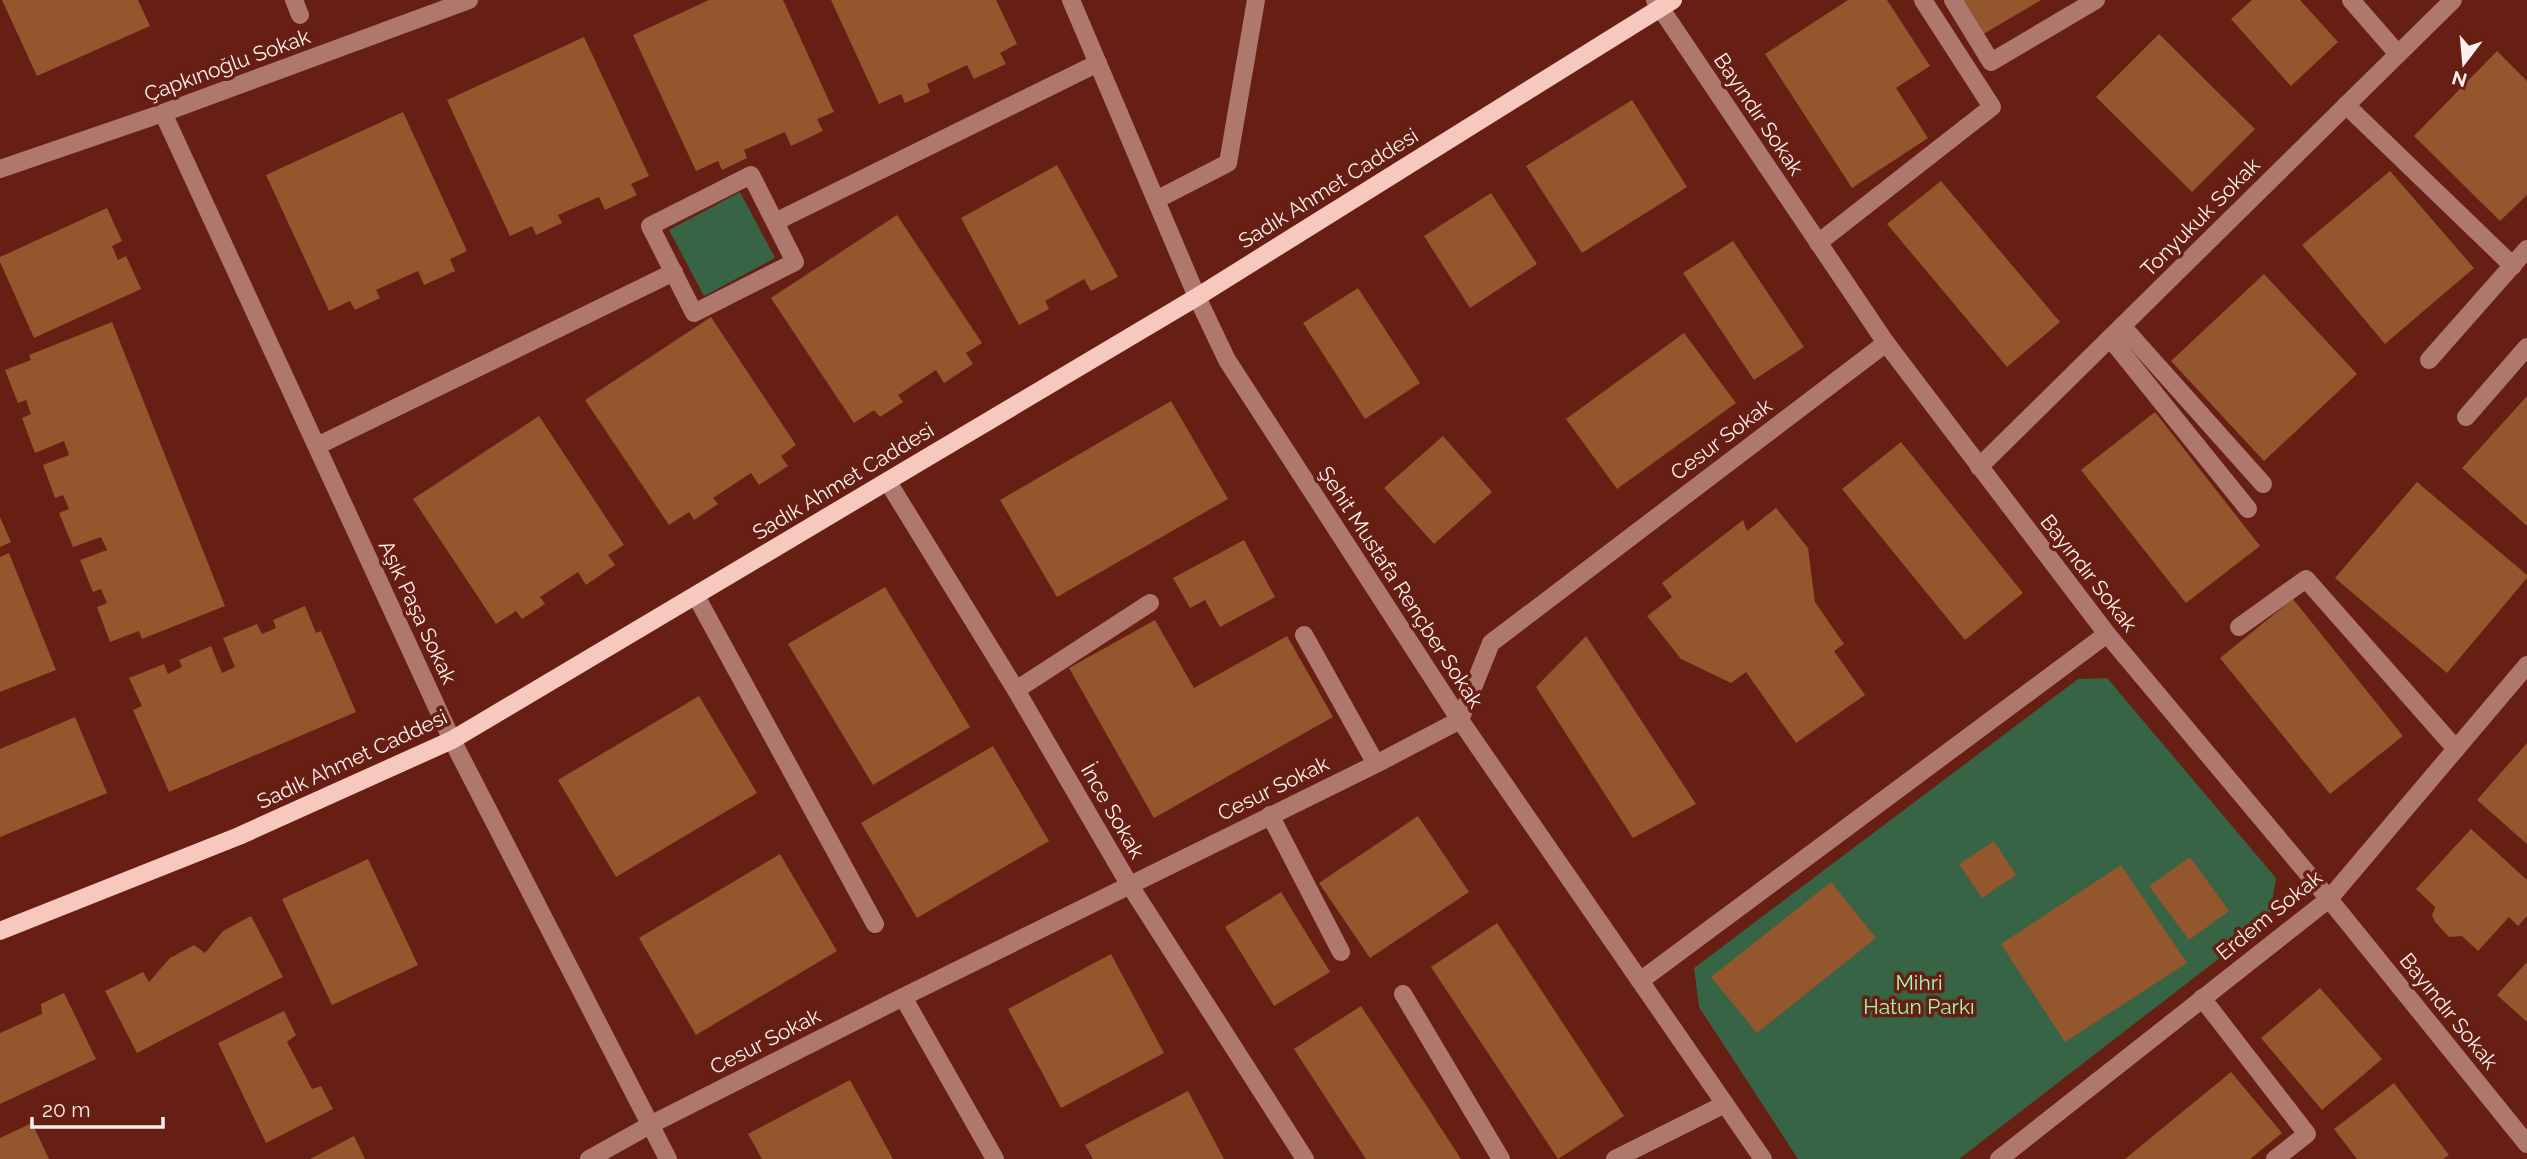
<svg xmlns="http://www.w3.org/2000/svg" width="2527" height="1159" font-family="Raleway,sans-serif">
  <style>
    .green { fill: #376444 }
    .building { fill: #93562d }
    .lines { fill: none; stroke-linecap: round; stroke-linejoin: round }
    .minor { stroke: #ae786d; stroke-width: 18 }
    .major { stroke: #f6c8be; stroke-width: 18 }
    .labels { text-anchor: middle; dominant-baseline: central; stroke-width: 7; stroke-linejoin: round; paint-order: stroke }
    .street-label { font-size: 21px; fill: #faf0ee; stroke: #661f12 }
    .park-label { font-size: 21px; fill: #9efbb8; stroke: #661f12 }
  </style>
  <rect width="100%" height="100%" fill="#661f12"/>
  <g class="green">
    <path d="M740,192L775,258L704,296L669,230Z"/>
    <path d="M2107,678L2276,878L2269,920L1959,1159H1798L1699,1007L1694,968L2078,679Z"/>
  </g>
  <g class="building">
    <path d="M2,0H138L150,26L37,76Z"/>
    <path d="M709,0H783L834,112L817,119L823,131L791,146L785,132L744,150L747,158L722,170L718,161L696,171L633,35Z"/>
    <path d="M831,0H996L1017,44L1000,53L1006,64L974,79L967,65L927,84L930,92L905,103L901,94L879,104Z"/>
    <path d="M1848,0H1887L1930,66L1896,88L1928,138L1852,188L1765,54Z"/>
    <path d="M1959,0H2041L1980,36Z"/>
    <path d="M2252,0H2300L2338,42L2291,86L2231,19Z"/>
    <path d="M2159,34L2255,129L2192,192L2096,97Z"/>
    <path d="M584,37L649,176L631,184L637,195L605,210L599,197L558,215L562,223L536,235L532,226L510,236L447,100Z"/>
    <path d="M2497,51L2527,81V195L2500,221L2414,136Z"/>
    <path d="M1632,100L1687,187L1582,253L1526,166Z"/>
    <path d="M403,112L467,251L450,259L455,271L424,285L418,271L376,290L380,298L355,310L350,301L329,311L266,175Z"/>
    <path d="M1057,165L1118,277L1091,291L1084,279L1045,301L1049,309L1019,325L961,218Z"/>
    <path d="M2390,171L2474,268L2385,344L2302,245Z"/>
    <path d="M1941,181L2060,322L2007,367L1887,224Z"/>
    <path d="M1491,193L1537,264L1470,308L1424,236Z"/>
    <path d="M107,208L122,241L112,246L118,260L126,256L141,289L34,338L0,262V257Z"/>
    <path d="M897,215L982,343L966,353L973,364L944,383L936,370L898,395L903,402L880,417L874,410L854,423L771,298Z"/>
    <path d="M1733,241L1804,347L1754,380L1683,273Z"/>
    <path d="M2264,274L2357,374L2264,461L2171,361Z"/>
    <path d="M1358,288L1420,383L1365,419L1303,323Z"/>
    <path d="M711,317L796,445L781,456L788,466L759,485L751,473L713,498L718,504L694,520L689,512L669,525L585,400Z"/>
    <path d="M112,322L225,606L142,639L139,631L110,642L97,607L107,603L101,589L93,592L80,560L107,550L101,537L73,547L59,513L69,509L63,495L55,498L43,465L69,455L64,441L35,453L22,418L31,414L26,400L18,403L5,370L31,360L29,355Z"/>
    <path d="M1684,333L1736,403L1617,489L1566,419Z"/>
    <path d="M2527,396V526L2462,468Z"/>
    <path d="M1171,401L1228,499L1057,597L1000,500Z"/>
    <path d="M2155,412L2260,546L2186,603L2081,470Z"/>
    <path d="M539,416L624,545L608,555L615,565L586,585L578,572L540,597L545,604L522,619L516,611L496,624L413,499Z"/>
    <path d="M1443,436L1492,492L1434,544L1384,488Z"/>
    <path d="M1901,442L2023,593L1965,640L1842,489Z"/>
    <path d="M2417,482L2527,575V578L2447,673L2335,578Z"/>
    <path d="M1776,508L1808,548L1815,602L1844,644L1834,651L1865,695L1796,743L1746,672L1731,683L1681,659L1647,616L1672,597L1662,583L1743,520L1747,531Z"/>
    <path d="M0,517L11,542L0,547Z"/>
    <path d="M1244,540L1275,597L1220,627L1205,600L1190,608L1173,578Z"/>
    <path d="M9,553L56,670L0,692V557Z"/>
    <path d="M885,587L970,727L873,785L788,644Z"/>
    <path d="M2293,599L2403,736L2330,794L2220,658Z"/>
    <path d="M305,606L316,633L321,631L356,712L169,792L133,710L142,706L129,678L164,664L168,674L182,667L179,660L211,646L222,673L235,667L223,638L257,624L262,634L276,628L273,620Z"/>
    <path d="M1155,620L1194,688L1287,636L1333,717L1154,818L1069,668Z"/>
    <path d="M1586,636L1696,804L1633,838L1536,687Z"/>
    <path d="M699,696L757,793L616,877L558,780Z"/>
    <path d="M75,717L107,793L0,837V749Z"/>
    <path d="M2527,743V844L2477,800Z"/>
    <path d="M993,746L1049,841L917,918L861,823Z"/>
    <path d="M1418,816L1469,892L1370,958L1319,883Z"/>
    <path d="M2471,829L2527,880V916L2518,926L2509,917L2478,951L2462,936L2449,937L2435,922L2432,915L2435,907L2416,889Z"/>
    <path d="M1994,841L2016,875L1982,898L1959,864Z"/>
    <path d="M780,854L837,951L696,1035L639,938Z"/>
    <path d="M2190,857L2229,911L2189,940L2149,886Z"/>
    <path d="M368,859L418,965L332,1005L282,899Z"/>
    <path d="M2121,865L2187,963L2065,1042L2001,944Z"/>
    <path d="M1831,882L1876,938L1757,1033L1711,977Z"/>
    <path d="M1281,892L1330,972L1274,1006L1225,927Z"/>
    <path d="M251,916L283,977L137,1053L105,991L143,972L149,982L170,958L194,945L205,953L223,931Z"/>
    <path d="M1497,923L1624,1116L1558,1159L1431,967Z"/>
    <path d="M1111,954L1164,1053L1061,1108L1008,1009Z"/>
    <path d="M2527,962V1022L2497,995Z"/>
    <path d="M2320,988L2382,1059L2322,1110L2261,1038Z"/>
    <path d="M64,993L96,1059L0,1104V1033L42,1014L41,1004Z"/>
    <path d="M1361,1006L1424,1102L1461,1159H1366L1331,1106L1294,1049Z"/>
    <path d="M284,1011L296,1035L287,1042L312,1089L321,1086L333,1109L266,1143L218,1043Z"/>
    <path d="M2231,1072L2282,1133L2250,1159H2125Z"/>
    <path d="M850,1080L893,1159H762L748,1134Z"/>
    <path d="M2394,1083L2449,1155L2443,1159H2357L2334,1129Z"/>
    <path d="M1188,1091L1224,1159H1093L1085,1145Z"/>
    <path d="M32,1123L49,1159H0V1138Z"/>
    <path d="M354,1136L365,1159H310Z"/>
  </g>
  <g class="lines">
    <g class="minor">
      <path d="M294,0L300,15"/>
      <path d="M1071,0L1197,297L1227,360L1460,720L1763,1159"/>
      <path d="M1655,0L1886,343L2107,634L2329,899L2527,1144"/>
      <path d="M1953,0L1991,62L2096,0"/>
      <path d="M2351,0L2398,54"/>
      <path d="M2346,105L2513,266"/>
      <path d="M163,113L452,740L668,1159"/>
      <path d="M0,169L163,113L469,0"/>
      <path d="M751,175L795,262L694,313L650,226Z"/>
      <path d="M1156,200L1228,163L1256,0"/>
      <path d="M775,222L1098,63"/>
      <path d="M1818,243L1992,107L1923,0"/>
      <path d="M2122,326L2263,484"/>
      <path d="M2110,338L2248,509"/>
      <path d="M2429,360L2527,249"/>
      <path d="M2466,417L2527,347"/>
      <path d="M317,446L674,272"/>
      <path d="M1979,467L2453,0"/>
      <path d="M888,482L1016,690L1129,884L1305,1159"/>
      <path d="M696,596L875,924"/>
      <path d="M2239,627L2306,579L2456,749"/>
      <path d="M1304,635L1376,764"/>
      <path d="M1016,690L1150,603"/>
      <path d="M1270,815L1341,952"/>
      <path d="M1640,981L2107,634"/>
      <path d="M1403,994L1501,1159"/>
      <path d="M903,997L995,1159"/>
      <path d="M2202,998L2307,1134L2275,1159"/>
      <path d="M589,1159L650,1125L903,997L1376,764L1460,720L1491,643L1886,343"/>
      <path d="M1615,1159L1725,1104"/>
      <path d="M1999,1159L2329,899L2527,665"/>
    </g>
    <path class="major" d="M0,931L239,836L452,740L1197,297L1673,0"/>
  </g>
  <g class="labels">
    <g class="street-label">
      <text transform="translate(227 65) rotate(-20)">Çapkınoğlu Sokak</text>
      <text transform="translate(1759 114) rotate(56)">Bayındır Sokak</text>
      <text transform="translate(1328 188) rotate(-32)">Sadık Ahmet Caddesi</text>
      <text transform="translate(2200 217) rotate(-45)">Tonyukuk Sokak</text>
      <text transform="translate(1721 439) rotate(-37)">Cesur Sokak</text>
      <text transform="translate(843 481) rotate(-31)">Sadık Ahmet Caddesi</text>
      <text transform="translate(2089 573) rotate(52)">Bayındır Sokak</text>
      <text transform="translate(1401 587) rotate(57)">Şehit Mustafa Rençber Sokak</text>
      <text transform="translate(418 612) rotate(65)">Aşık Paşa Sokak</text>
      <text transform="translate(352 759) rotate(-25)">Sadık Ahmet Caddesi</text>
      <text transform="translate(1273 788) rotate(-26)">Cesur Sokak</text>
      <text transform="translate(1113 811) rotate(60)">İnce Sokak</text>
      <text transform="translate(2269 915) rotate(-39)">Erdem Sokak</text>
      <text transform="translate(2449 1011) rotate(51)">Bayındır Sokak</text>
      <text transform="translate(765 1041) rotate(-27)">Cesur Sokak</text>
    </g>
    <g class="park-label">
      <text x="1919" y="982">Mihri<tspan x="1919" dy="24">Hatun Parkı</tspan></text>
    </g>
  </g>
  <g transform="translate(2464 63) rotate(196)" stroke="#661f12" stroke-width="5" paint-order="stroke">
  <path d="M0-5L12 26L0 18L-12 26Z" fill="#faf0ee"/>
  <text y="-10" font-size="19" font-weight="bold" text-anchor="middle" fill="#faf0ee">N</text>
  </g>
  <path d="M32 1117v10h131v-10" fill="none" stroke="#faf0ee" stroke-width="3.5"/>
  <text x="42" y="1117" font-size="21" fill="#faf0ee" stroke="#661f12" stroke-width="5" paint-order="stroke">20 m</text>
</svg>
